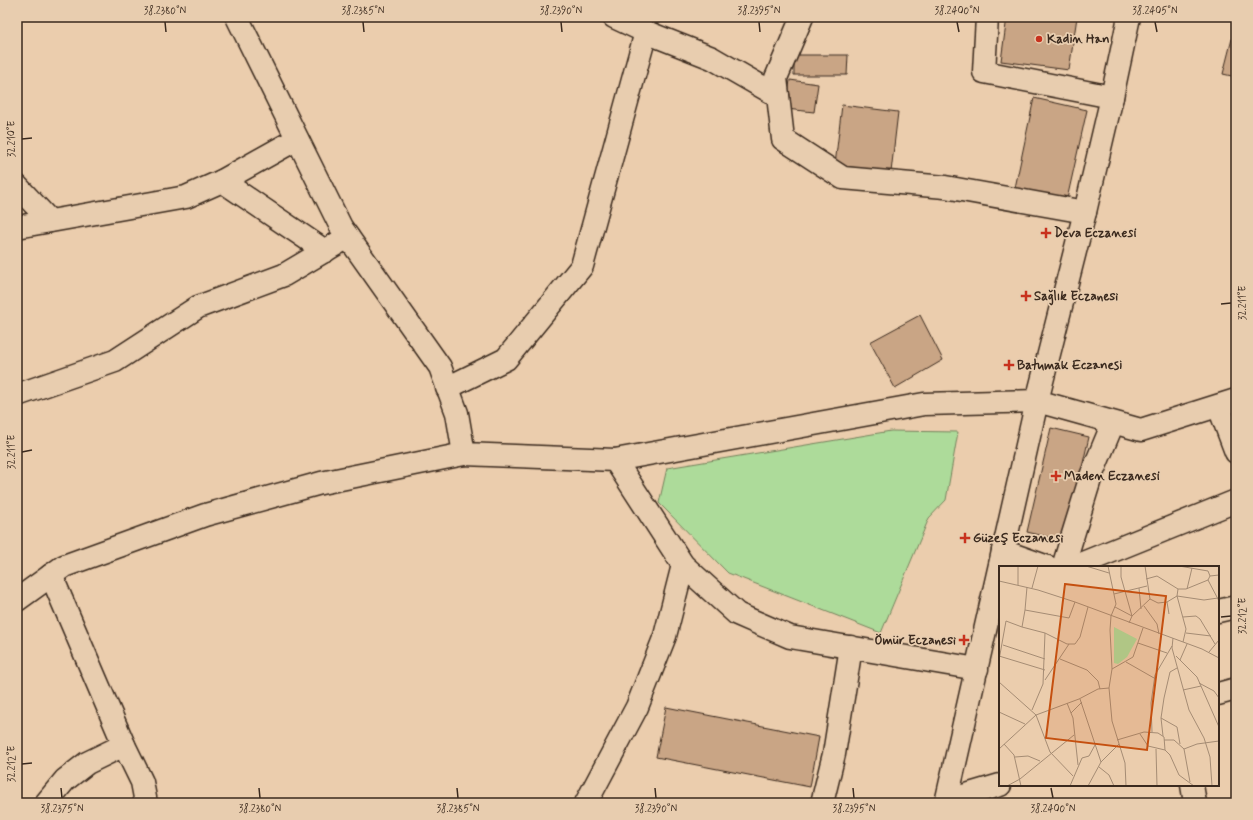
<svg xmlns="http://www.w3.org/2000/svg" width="1253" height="820" font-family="Mynerve,sans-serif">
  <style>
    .green { fill: #addb9a; stroke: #74825c }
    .building { fill: #c9a585; stroke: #3b2a1e }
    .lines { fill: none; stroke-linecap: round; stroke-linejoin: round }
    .minor-casing { stroke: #3b2a1e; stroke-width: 25 }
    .tertiary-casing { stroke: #3b2a1e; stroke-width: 25 }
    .secondary-casing { stroke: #3b2a1e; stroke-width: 25 }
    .minor { stroke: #e8cdaf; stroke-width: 22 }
    .tertiary { stroke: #e8cdaf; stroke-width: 22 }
    .secondary { stroke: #e8cdaf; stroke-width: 22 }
    .ticks { fill: none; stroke: #3b2a1e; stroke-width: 1.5 }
    .poi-dot { fill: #c8321e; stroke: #e8cdaf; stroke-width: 1.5 }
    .labels { text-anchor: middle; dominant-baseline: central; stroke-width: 3.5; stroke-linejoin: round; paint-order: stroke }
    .poi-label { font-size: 13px; font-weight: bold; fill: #3b2a1e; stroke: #e8cdaf; text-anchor: start }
    .inset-road { fill: none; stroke: #a58c74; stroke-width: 1 }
    .view { fill: #c55010; fill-opacity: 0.15; stroke: #c55010; stroke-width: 2 }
    .inset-edge { fill: none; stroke: #3b2a1e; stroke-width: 2 }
    .neatline { fill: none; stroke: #3b2a1e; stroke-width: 1.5 }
    .ticks-label { font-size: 10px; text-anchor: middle; fill: #3b2a1e }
  </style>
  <rect width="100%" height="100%" fill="#ebcdad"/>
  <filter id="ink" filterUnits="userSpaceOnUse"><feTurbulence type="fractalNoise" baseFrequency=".025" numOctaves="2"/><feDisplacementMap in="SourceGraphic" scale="8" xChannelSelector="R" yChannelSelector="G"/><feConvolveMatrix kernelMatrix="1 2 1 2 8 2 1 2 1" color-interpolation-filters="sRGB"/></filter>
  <g filter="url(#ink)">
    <path class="green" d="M891,431L958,432L946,500L929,518L881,633L728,573L659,503L667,468Z"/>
    <g class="building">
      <path d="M1007,17H1077L1069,70L1001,61Z"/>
      <path d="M1236,23V77L1223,74Z"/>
      <path d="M794,55H848L847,75H794Z"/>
      <path d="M790,80L818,84L814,112L786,109Z"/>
      <path d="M1034,98L1087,110L1067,199L1015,188Z"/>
      <path d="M842,105L898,112L891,172L835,165Z"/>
      <path d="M920,315L943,360L895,388L870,342Z"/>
      <path d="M1051,428L1089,437L1065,541L1027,532Z"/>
      <path d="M666,707L819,737L810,787L656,757Z"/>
    </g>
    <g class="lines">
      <defs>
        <g id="minor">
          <path d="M614,17L646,32L712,58L778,96"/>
          <path d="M802,17L776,78L783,139L843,178L945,187L1085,212"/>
          <path d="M987,17L984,72L1112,97"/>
          <path d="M222,181L325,251"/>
          <path d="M17,186L50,221"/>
          <path d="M17,227L186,197L222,181L297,139"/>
          <path d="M447,388L506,359L582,266L646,32"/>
          <path d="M17,395L115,361L198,307L284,275L348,237"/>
          <path d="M1037,401L1141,430L1236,400"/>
          <path d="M1219,407L1236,452"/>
          <path d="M1003,551L1048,567"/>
          <path d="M1063,567L1091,476L1113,423"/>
          <path d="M1073,567L1236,501"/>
          <path d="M51,575L124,745L142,782L146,803"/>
          <path d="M17,600L64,566L205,515L321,483L464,454"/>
          <path d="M1218,611L1236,607"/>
          <path d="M1218,694L1236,689"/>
          <path d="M1192,785L1195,803"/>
          <path d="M946,801L1000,785"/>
          <path d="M46,803L65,780L87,763L124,745"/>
          <path d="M586,803L637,707L665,636L683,565"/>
          <path d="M822,803L834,754L851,647"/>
        </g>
        <g id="tertiary">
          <path d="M237,17L341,227L440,367L457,413L464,454L615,460L924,404L1037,401"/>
          <path d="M615,460L683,565L737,614L790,637L977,669"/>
        </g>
        <path id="secondary" d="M946,803L1037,401L1085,212L1112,97L1129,17"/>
      </defs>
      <use href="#minor" class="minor-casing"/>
      <use href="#tertiary" class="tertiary-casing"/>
      <use href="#secondary" class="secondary-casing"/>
      <use href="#minor" class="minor"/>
      <use href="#tertiary" class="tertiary"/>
      <use href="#secondary" class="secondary"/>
    </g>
  </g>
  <path class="ticks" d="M165,22L166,32M363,22L364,32M561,22L562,32M759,22L760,32M957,22L959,32M1155,22L1157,32M22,139L32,138M1221,304L1231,303M22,452L32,450M1221,617L1231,616M22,764L32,763M61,788L62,798M259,788L260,798M457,788L458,798M655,788L656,798M853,788L854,798M1051,788L1053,798"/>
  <g class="poi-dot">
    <circle cx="1039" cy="39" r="4"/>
    <path d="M1044 227h4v4h4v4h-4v4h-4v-4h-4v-4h4z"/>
    <path d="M1024 290h4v4h4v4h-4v4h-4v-4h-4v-4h4z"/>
    <path d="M1007 359h4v4h4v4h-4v4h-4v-4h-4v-4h4z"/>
    <path d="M1054 470h4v4h4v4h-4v4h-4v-4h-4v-4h4z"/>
    <path d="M963 532h4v4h4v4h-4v4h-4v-4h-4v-4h4z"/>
    <path d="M962 634h4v4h4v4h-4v4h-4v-4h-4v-4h4z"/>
  </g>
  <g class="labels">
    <g class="poi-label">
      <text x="1047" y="39">Kadin Han</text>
      <text x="1054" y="233">Deva Eczanesi</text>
      <text x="1034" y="296">Sağlık Eczanesi</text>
      <text x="1017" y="365">Batumak Eczanesi</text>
      <text x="1064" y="476">Maden Eczanesi</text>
      <text x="973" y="538">Güzeş Eczanesi</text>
      <text x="956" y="640" text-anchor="end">Ömür Eczanesi</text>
    </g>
  </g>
  <g transform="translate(999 566)">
    <rect width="220" height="220" fill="#ebcdad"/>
    <path d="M115,61L138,73L128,91L119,98L115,97Z" fill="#addb9a"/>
    <path class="inset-road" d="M87,0L110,7M122,0V11L133,50M180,0L209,5L211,10M147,13L158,10L179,23H187L209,14L211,10L220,9M209,14L220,35M0,15L39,24L76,36L203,83L220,92M19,19V0M28,21L26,44L70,52L76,36M33,22L39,0M140,22L142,43M179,23L178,30L187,63L184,76M188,23L193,2M115,28L148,20M151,33L159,37L168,36L178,30L205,34L219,32M168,36L170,48M145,40L158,58L160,68M116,41L133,50M26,44L23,61L46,67M184,51L197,50L201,53L216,78M130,57L133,50L151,33L146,0M187,67L212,70M174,72L173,82L190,144L205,172L211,191L213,220M139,77L168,87M4,79L46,93M210,86L220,74M0,90L46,104M177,90L198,111L220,161M61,93L88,104L99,115L101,123M0,94L7,55L23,61M181,94L188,78M127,96L155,112M113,103L134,91L144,62M46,114L70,78M0,116L37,149L51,186L74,210M200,117L215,125L220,132M110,122L113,155L126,197L127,220M184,124L202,120M81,133L102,196M68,137L74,152L79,199M33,144L44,118L46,67L68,78H76L81,71L89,41M0,146L26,158M72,147L83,136M162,152L178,161L181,178M153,166L152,137L156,109L173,80M141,168L149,180L166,184L171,189L180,209L195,220M164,170L162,152L165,132L171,106L178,102M118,174L145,166L159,167L165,171L166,184M165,174H175L185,183L191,216M5,178L15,189L22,220M0,183L37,149L80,133L99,123L110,122L113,103L111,64L112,50L117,38L109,0M157,183L158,220M185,183L198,178L220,175M16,191L29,190L41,195M100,201L110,209L115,220M8,220L21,213L75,169M71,220L83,192L90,190L96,179M89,220L102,196L120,178"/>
    <path class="view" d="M66,18L167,30L148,184L47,172Z"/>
    <rect width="220" height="220" class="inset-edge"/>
  </g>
  <rect width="1253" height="820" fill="none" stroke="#e8cdaf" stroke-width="44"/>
  <rect x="22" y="22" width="1209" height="776" class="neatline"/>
  <g class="ticks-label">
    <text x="165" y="14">38.2380°N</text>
    <text x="363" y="14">38.2385°N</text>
    <text x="561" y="14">38.2390°N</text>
    <text x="759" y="14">38.2395°N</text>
    <text x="957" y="14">38.2400°N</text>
    <text x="1155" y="14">38.2405°N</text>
    <text transform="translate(11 139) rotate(-90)" y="4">32.210°E</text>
    <text transform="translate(1242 303) rotate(-90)" y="4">32.211°E</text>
    <text transform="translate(11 452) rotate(-90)" y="4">32.211°E</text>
    <text transform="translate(1242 616) rotate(-90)" y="4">32.212°E</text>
    <text transform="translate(11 764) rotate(-90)" y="4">32.212°E</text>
    <text x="62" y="812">38.2375°N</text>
    <text x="260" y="812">38.2380°N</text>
    <text x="458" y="812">38.2385°N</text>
    <text x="656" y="812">38.2390°N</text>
    <text x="854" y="812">38.2395°N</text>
    <text x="1053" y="812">38.2400°N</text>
  </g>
</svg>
